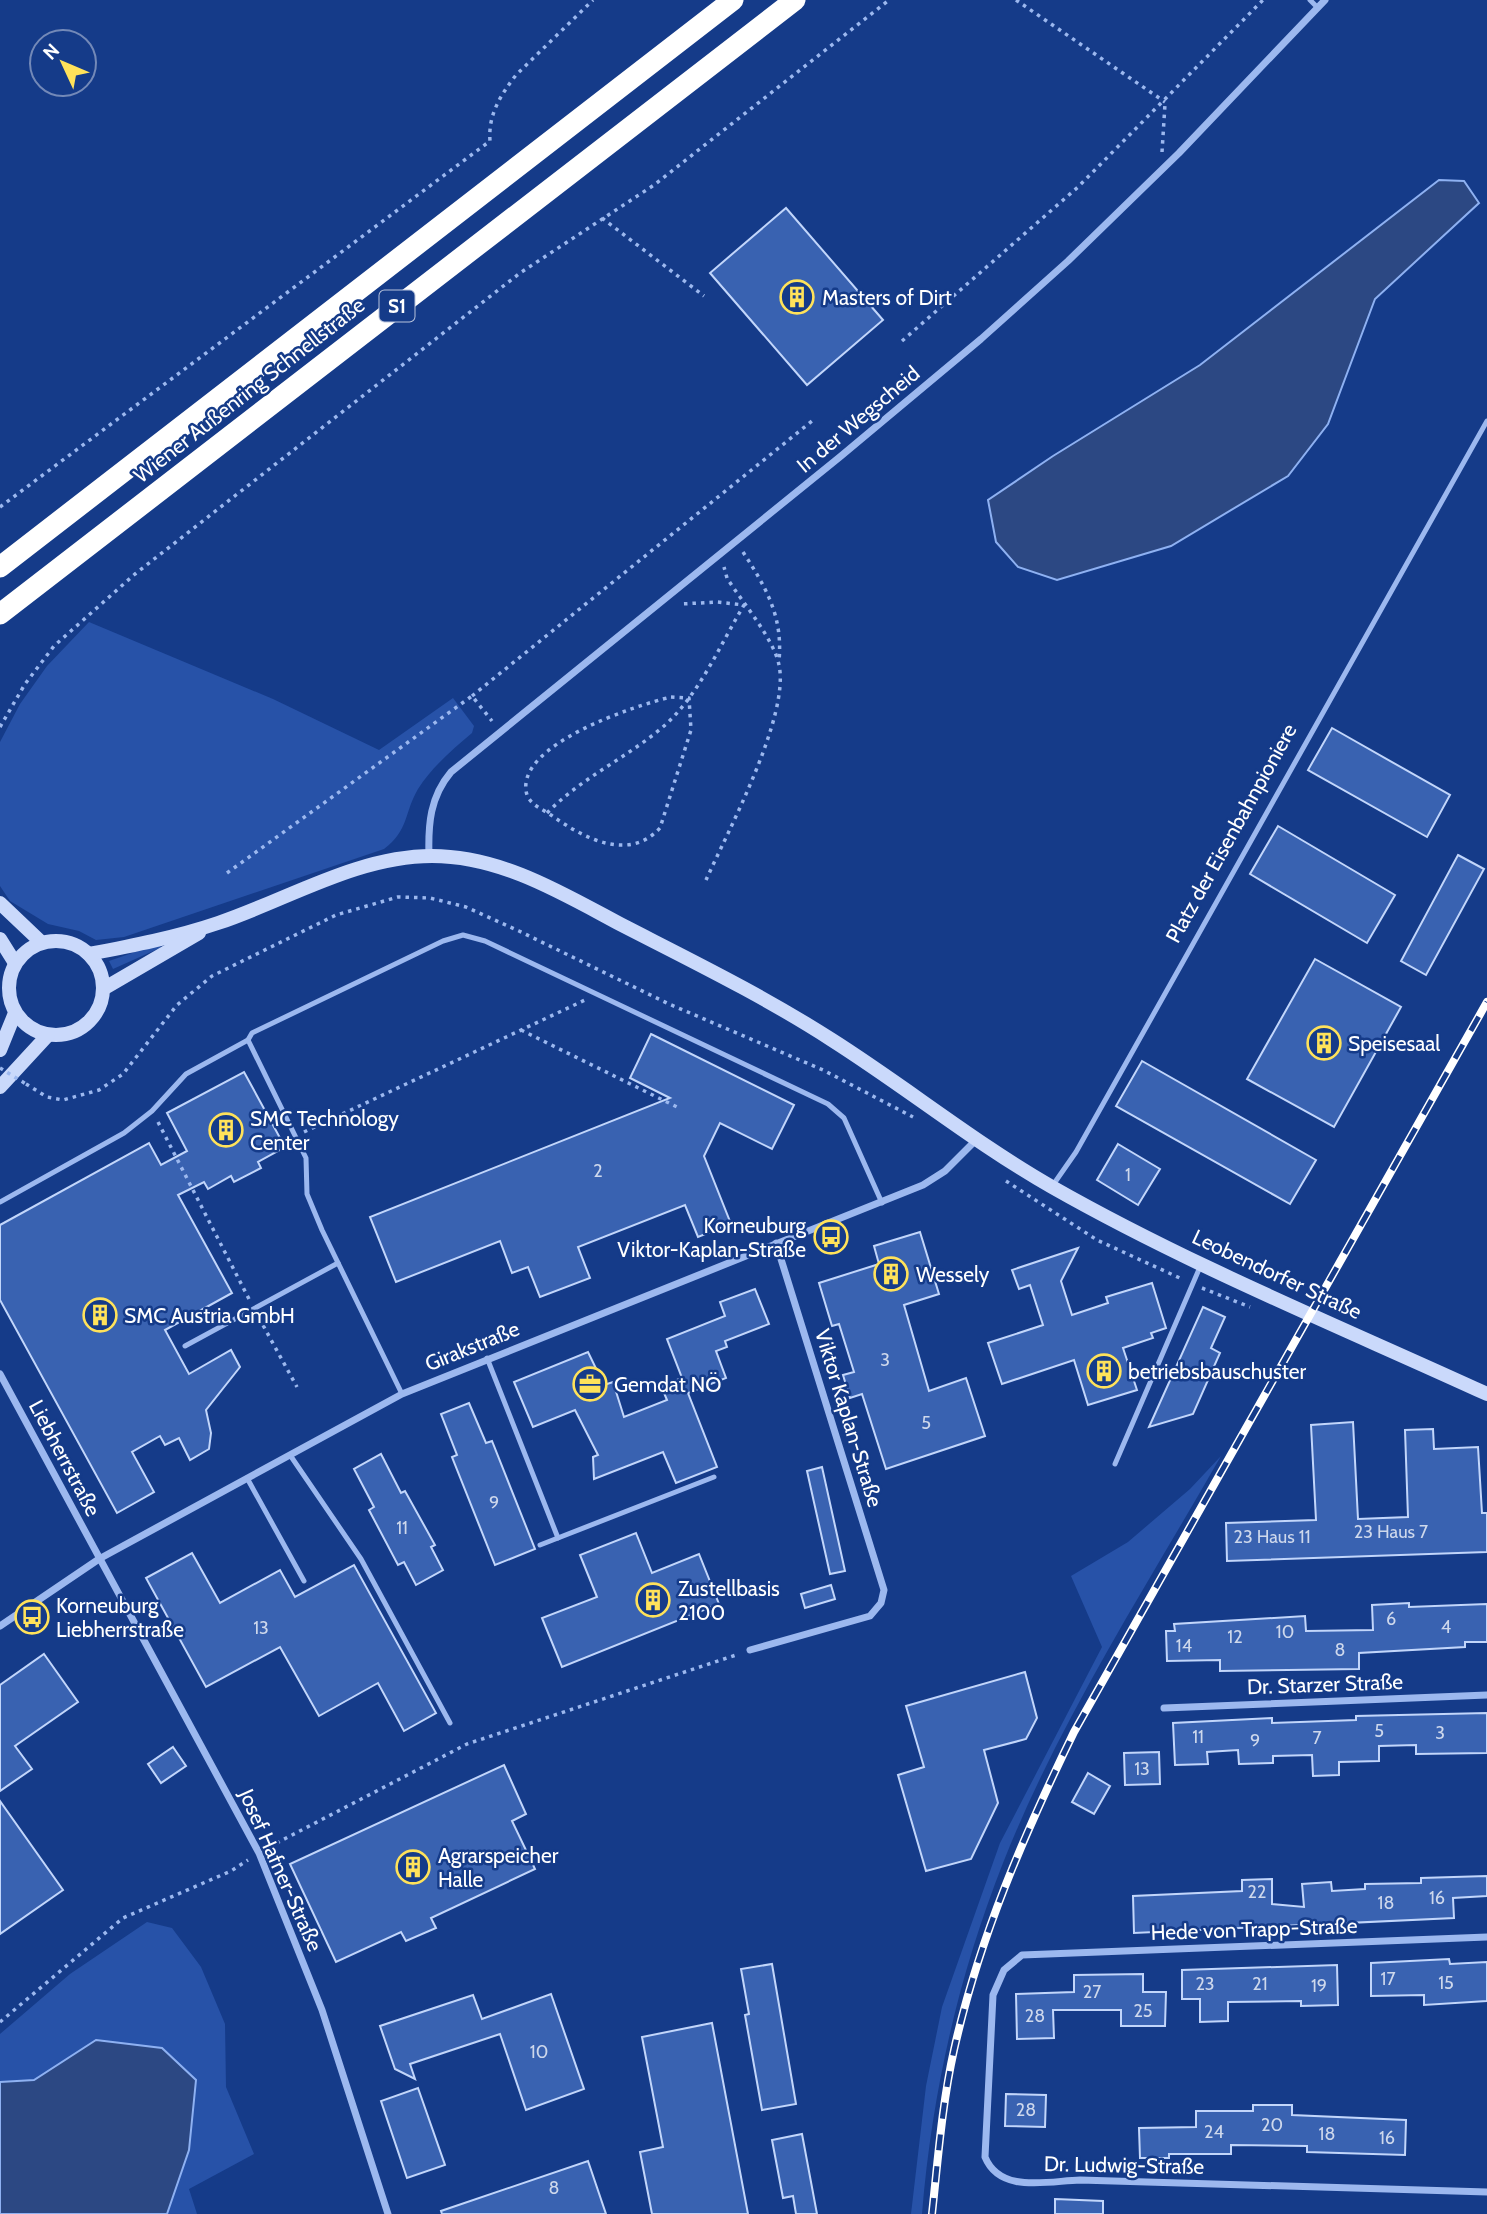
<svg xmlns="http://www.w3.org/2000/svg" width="1487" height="2214" font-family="Cabin,sans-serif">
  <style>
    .green { fill: #2752a8 }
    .water { fill: #2c4883; stroke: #8eb1f2; stroke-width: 2 }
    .building { fill: #3962b1; stroke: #c2d6fb; stroke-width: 2 }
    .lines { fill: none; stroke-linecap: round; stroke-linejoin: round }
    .path { stroke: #9cb8ef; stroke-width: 3.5; stroke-dasharray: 3.5 5; stroke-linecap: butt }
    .service { stroke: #9cb8ef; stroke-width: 5 }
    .minor { stroke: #9cb8ef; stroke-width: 7 }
    .secondary { stroke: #cad9fb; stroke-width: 14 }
    .motorway { stroke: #fff; stroke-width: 21 }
    .rail-casing { stroke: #fff; stroke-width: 8 }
    .rail { stroke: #153b89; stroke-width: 5; stroke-dasharray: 16; stroke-linecap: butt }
    .path-bridge { stroke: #9cb8ef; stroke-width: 3.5; stroke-dasharray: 3.5 5; stroke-linecap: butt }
    .labels { text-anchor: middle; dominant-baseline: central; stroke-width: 5; stroke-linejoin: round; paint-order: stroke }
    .number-label { font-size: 18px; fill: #ced8ec }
    .shield { fill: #153b89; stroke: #b9c4dc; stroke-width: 2 }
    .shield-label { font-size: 19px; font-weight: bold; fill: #fff }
    .poi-label { font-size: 21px; fill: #fff; stroke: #153b89; text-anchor: start }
    .street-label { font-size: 21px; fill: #fff; stroke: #153b89 }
  </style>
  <rect width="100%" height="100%" fill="#153b89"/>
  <g class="green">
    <path d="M89,622L273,699L379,750L453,698L474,726L472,733C453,749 432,767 418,789C404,813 409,830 384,849L124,937L96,940L79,931L48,924L10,901L0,886V742L20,704L47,666Z"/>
    <path d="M161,943L160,948L113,969L109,961Z"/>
    <path d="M1221,1456C1145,1589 1059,1721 1003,1863C958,1977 932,2093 922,2214H911L926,2086L942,2007L1000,1843L1102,1647L1071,1576L1128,1542L1190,1489Z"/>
    <path d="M147,1922L172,1928L201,1967L225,2024L226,2087L254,2154L189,2189L197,2214H167L189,2150L96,2040L34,2080L0,2082V2034L70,1974Z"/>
  </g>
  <g class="water">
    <path d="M1439,180L1464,181L1479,203L1375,299L1328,424L1288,476L1171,546L1057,580L1018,567L996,542L988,500L1053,456L1200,365Z"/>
    <path d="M96,2040L162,2048L196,2080L189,2150L167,2214H0V2082L34,2080Z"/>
  </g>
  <g class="building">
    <path d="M786,208L883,320L807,385L710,273Z"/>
    <path d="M1332,728L1450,795L1427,837L1308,770Z"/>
    <path d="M1278,826L1395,895L1367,943L1250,874Z"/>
    <path d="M1458,855L1484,869L1426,975L1401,961Z"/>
    <path d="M1315,959L1401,1007L1334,1127L1247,1079Z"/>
    <path d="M651,1034L794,1105L772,1149L720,1123L704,1156L731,1224L698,1237L685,1205L578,1247L590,1278L540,1297L528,1267L512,1273L500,1241L396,1282L370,1217L670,1098L630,1078Z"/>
    <path d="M1142,1061L1316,1160L1290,1204L1116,1106Z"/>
    <path d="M244,1072L285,1147L258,1162L261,1168L234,1182L231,1176L208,1189L204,1182L178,1195L232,1293L165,1330L189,1374L231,1350L240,1367L206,1410L211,1433L209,1449L190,1460L179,1438L165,1445L160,1436L132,1452L154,1492L117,1513L0,1300V1225L149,1143L161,1165L187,1151L167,1113Z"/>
    <path d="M1118,1144L1160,1169L1138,1205L1097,1180Z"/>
    <path d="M920,1232L939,1294L904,1305L929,1391L966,1378L985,1436L886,1469L862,1394L850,1398L843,1375L854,1372L839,1324L832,1326L819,1283L879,1264L874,1246Z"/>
    <path d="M1078,1248L1061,1281L1072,1315L1108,1303L1106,1297L1152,1283L1166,1328L1151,1333L1153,1338L1123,1348L1137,1390L1088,1405L1074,1360L1002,1384L988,1343L1043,1325L1030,1285L1019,1289L1012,1270Z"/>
    <path d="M755,1289L769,1324L725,1341L727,1347L716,1351L726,1378L688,1393L717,1467L676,1483L663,1452L594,1479L593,1457L598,1455L575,1410L533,1427L514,1382L588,1352L604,1385L613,1382L624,1417L667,1400L661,1386L682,1378L667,1339L725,1316L720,1302Z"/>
    <path d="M1203,1307L1225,1317L1211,1348L1220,1353L1193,1414L1149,1427Z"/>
    <path d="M469,1403L486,1443L492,1441L535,1549L495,1565L452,1457L457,1455L441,1414Z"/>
    <path d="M1353,1422L1358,1519L1408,1517L1405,1430L1433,1429L1434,1449L1478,1447L1482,1513H1487V1552L1227,1561L1226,1523L1316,1520L1311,1425Z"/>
    <path d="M381,1454L401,1493L405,1491L435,1545L431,1547L443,1570L416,1585L404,1562L398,1565L369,1510L374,1507L354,1469Z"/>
    <path d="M822,1467L845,1571L830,1574L807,1471Z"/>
    <path d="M636,1533L652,1573L699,1554L719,1604L562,1667L542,1618L597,1597L580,1555Z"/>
    <path d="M192,1553L220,1603L280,1570L295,1597L354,1565L436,1713L404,1731L378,1683L319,1716L280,1647L206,1687L146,1578Z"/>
    <path d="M831,1585L835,1599L805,1608L801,1594Z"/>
    <path d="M1409,1603V1607L1487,1604V1642H1465V1647L1359,1653V1669L1220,1671V1660L1167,1661L1166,1631H1175L1174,1624L1305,1616L1306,1631L1373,1630L1372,1605Z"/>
    <path d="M44,1654L78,1702L15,1746L32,1769L0,1791V1685Z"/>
    <path d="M1025,1672L1037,1718L1026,1739L984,1750L998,1803L971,1859L926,1871L898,1775L924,1767L906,1706Z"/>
    <path d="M1487,1713V1753L1416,1754V1745L1379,1746V1761L1339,1762V1775L1313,1776L1312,1755L1273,1756V1763L1239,1764L1238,1750L1207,1752L1208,1764L1175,1765L1173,1723L1272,1718V1723L1356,1720V1716Z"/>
    <path d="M173,1747L186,1766L161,1783L148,1764Z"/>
    <path d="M1159,1752L1160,1784L1125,1785L1124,1753Z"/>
    <path d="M504,1765L526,1814L512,1821L535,1869L431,1918L436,1928L406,1941L401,1932L336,1962L290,1864Z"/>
    <path d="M1088,1773L1110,1786L1094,1814L1072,1802Z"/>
    <path d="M0,1801L63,1890L0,1934Z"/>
    <path d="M1487,1876V1896L1453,1898L1454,1918L1134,1933L1133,1896L1242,1891V1880L1272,1879V1904L1304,1907L1302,1884L1331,1882L1332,1891L1365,1889V1884L1421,1883V1878Z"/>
    <path d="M1449,1959L1450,1964L1487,1962V2001L1424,2005V1995L1371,1996V1963Z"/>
    <path d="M772,1964L796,2104L762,2110L745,2015L749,2014L741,1969Z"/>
    <path d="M1337,1965L1338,2005L1301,2006V2001L1228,2002V2021L1200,2022V1999H1182V1970Z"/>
    <path d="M1143,1974V1992H1166L1165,2026H1121V2010H1053L1054,2038L1017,2039L1016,1994L1074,1992V1975Z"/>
    <path d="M551,1994L584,2089L526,2110L500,2034L410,2064L415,2079L395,2069L380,2026L473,1995L482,2019Z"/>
    <path d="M712,2023L748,2214H652L640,2152L663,2147L642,2037Z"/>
    <path d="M418,2088L445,2165L407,2178L381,2101Z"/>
    <path d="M1006,2094L1046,2095L1045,2127L1005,2126Z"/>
    <path d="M1253,2105H1292V2115L1406,2120L1405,2155L1307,2152V2146L1231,2145V2154H1169V2158H1140L1139,2128L1196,2127V2111H1253Z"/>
    <path d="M802,2134L817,2214H796L793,2196L783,2198L772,2140Z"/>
    <path d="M588,2161L606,2214H442L441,2211Z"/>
    <path d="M1055,2199L1103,2201V2214H1055Z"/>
  </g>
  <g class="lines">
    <g class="path">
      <path d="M1016,0L1165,102"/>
      <path d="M1162,152L1165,104"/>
      <path d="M602,218L704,296"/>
      <path d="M902,341L1078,187L1263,0"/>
      <path d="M0,507L490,141C488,115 500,96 516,75L593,0"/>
      <path d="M743,552C767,589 783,617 779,661"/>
      <path d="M472,696L812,421"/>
      <path d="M671,697L689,698L691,730L660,828C628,863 582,837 551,815C542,809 531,805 527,795C512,745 637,705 671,697Z"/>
      <path d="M0,727L25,684L54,646L135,574L520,273L654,185L889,0"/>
      <path d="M547,813C582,777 627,758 664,726C699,695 720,645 744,605L717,602L681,604"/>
      <path d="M227,873L472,696L492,721"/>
      <path d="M706,880C728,831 790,716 779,665C774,639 742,602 727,578L724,567"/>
      <path d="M521,1030L677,1107"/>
      <path d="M26,1084L47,1097L63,1100L99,1090L123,1074L177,1005L212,976L336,915L398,897L430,898L466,907L519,931L669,1004L823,1070L913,1117"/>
      <path d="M158,1122L249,1299"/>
      <path d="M304,1132L585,1000"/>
      <path d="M1006,1181L1097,1240L1182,1279"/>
      <path d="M1202,1288L1250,1307"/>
      <path d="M259,1318L297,1387"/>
      <path d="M269,1847L467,1744L739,1654"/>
      <path d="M0,2022L123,1918L231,1871L248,1860"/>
    </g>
    <g class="service">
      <path d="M1310,0L1318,8"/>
      <path d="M1053,1185L1076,1152L1487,421"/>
      <path d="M0,1202L124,1133L152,1111L186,1074L248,1040"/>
      <path d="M185,1346L338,1263"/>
      <path d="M487,1358L558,1538"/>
      <path d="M402,1394L322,1230L307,1194L306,1158L248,1040L252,1033L443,941L463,935L485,941L828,1104L844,1118L882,1203"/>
      <path d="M290,1455L361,1559L450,1723"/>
      <path d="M1115,1464L1200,1267"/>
      <path d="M247,1478L304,1581"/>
      <path d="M540,1545L714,1477"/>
    </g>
    <g class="minor">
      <path d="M429,856C428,824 430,797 451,772L841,456L981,339L1068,261L1179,153L1325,0"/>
      <path d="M0,1374L259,1853L322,2010L388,2214"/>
      <path d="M0,1626L99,1559L402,1394L923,1185L945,1171L976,1140"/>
      <path d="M750,1650L870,1616L881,1603L884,1590L776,1243"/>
      <path d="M1164,1708L1487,1695"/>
      <path d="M1487,1937L1022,1955L1004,1970L993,1995L985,2157C1000,2194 1048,2181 1080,2180L1487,2192"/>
    </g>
    <g class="secondary">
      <path d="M0,903L41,942"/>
      <path d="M0,939L15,963"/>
      <circle cx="56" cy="988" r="47"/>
      <path d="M89,954C131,946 177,937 218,923C287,900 357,856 432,856C501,856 562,893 620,924C692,961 764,996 832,1040C906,1087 975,1143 1052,1187C1191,1266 1341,1327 1487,1394"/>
      <path d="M103,989L199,933"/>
      <path d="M0,1050L15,1013"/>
      <path d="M0,1087L48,1035"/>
    </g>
    <g class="motorway">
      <path d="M0,567L733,0"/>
      <path d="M0,614L795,0"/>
    </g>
    <defs>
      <path id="rail" d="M932,2214C938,2159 942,2104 954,2050C979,1938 1024,1835 1074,1732L1487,1002"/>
    </defs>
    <use href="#rail" class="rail-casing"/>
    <use href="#rail" class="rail"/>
    <path class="path-bridge" d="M0,1068L26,1084"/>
  </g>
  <defs>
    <symbol id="building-ring" viewBox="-11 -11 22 22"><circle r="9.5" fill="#153b89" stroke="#ffe25a" stroke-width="1.5"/><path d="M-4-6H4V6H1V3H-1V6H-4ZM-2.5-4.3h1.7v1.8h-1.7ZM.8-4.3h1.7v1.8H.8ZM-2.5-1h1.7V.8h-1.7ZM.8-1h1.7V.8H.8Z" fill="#ffe25a"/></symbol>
    <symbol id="bus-ring" viewBox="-11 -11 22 22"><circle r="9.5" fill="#153b89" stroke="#ffe25a" stroke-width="1.5"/><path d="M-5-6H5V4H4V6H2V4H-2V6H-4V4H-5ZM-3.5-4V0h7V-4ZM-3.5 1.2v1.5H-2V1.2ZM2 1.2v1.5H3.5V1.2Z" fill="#ffe25a"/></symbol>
    <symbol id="office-ring" viewBox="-11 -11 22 22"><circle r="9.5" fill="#153b89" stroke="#ffe25a" stroke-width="1.5"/><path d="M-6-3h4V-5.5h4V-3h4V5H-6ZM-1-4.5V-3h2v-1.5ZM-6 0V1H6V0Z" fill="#ffe25a"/></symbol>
  </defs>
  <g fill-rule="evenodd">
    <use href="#building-ring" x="778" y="278" width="38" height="38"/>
    <use href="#building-ring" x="1305" y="1024" width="38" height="38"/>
    <use href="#building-ring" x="207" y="1111" width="38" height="38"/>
    <use href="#bus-ring" x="812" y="1218" width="38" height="38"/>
    <use href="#building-ring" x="872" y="1255" width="38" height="38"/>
    <use href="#building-ring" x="81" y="1296" width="38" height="38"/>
    <use href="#building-ring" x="1085" y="1352" width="38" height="38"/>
    <use href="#office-ring" x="571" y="1365" width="38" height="38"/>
    <use href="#building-ring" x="634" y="1581" width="38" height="38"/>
    <use href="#bus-ring" x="13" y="1598" width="38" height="38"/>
    <use href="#building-ring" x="394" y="1848" width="38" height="38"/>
  </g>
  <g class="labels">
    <g class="number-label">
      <text x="598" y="1171">2</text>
      <text x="1128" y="1175">1</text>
      <text x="885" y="1360">3</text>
      <text x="926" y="1423">5</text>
      <text x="494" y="1503">9</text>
      <text x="402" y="1528">11</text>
      <text x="1391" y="1532">23 Haus 7</text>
      <text x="1272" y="1537">23 Haus 11</text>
      <text x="1391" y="1619">6</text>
      <text x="1446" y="1627">4</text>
      <text x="261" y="1628">13</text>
      <text x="1285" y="1632">10</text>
      <text x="1235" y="1637">12</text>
      <text x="1184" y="1646">14</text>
      <text x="1340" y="1650">8</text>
      <text x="1379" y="1731">5</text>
      <text x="1440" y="1733">3</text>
      <text x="1198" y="1737">11</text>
      <text x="1317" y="1738">7</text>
      <text x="1255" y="1741">9</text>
      <text x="1142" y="1769">13</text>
      <text x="1257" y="1892">22</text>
      <text x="1437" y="1898">16</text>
      <text x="1386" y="1903">18</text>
      <text x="1388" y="1979">17</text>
      <text x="1446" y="1983">15</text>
      <text x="1205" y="1984">23</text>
      <text x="1260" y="1984">21</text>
      <text x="1319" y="1986">19</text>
      <text x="1092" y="1992">27</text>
      <text x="1143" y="2011">25</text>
      <text x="1035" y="2016">28</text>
      <text x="539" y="2052">10</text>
      <text x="1026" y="2110">28</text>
      <text x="1272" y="2125">20</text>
      <text x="1214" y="2132">24</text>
      <text x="1327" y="2134">18</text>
      <text x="1387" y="2138">16</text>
      <text x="554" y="2188">8</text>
    </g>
    <rect class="shield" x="379.5" y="290.5" width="35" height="31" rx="5"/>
    <g class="shield-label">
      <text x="397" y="306">S1</text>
    </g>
    <g class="poi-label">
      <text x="822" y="297">Masters of Dirt</text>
      <text x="1348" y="1043">Speisesaal</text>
      <text x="250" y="1118">SMC Technology<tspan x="250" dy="24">Center</tspan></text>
      <text x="806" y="1225" text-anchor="end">Korneuburg<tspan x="806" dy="24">Viktor-Kaplan-Straße</tspan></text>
      <text x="916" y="1274">Wessely</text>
      <text x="124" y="1315">SMC Austria GmbH</text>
      <text x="1128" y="1371">betriebsbauschuster</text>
      <text x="614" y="1384">Gemdat NÖ</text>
      <text x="678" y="1588">Zustellbasis<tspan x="678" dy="24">2100</tspan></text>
      <text x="56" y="1605">Korneuburg<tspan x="56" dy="24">Liebherrstraße</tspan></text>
      <text x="438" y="1855">Agrarspeicher<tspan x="438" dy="24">Halle</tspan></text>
    </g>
    <g class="street-label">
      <text transform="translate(249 390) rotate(-38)">Wiener Außenring Schnellstraße</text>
      <text transform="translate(858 419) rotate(-40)">In der Wegscheid</text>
      <text transform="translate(1231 833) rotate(-61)">Platz der Eisenbahnpioniere</text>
      <text transform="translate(1277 1274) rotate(25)">Leobendorfer Straße</text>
      <text transform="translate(472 1346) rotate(-22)">Girakstraße</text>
      <text transform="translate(849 1418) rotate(73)">Viktor Kaplan-Straße</text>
      <text transform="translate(65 1458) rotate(62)">Liebherrstraße</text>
      <text transform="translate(1325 1684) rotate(-2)">Dr. Starzer Straße</text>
      <text transform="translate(281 1870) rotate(66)">Josef Hafner-Straße</text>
      <text transform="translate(1254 1929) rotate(-2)">Hede von Trapp-Straße</text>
      <text transform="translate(1124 2165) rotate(1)">Dr. Ludwig-Straße</text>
    </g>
  </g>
  <g transform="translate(63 63) rotate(314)"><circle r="33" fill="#153b89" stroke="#7389b8" stroke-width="2"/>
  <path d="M0-5L12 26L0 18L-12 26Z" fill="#ffe25a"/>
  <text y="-10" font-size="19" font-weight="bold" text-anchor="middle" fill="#ffffff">N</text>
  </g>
</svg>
